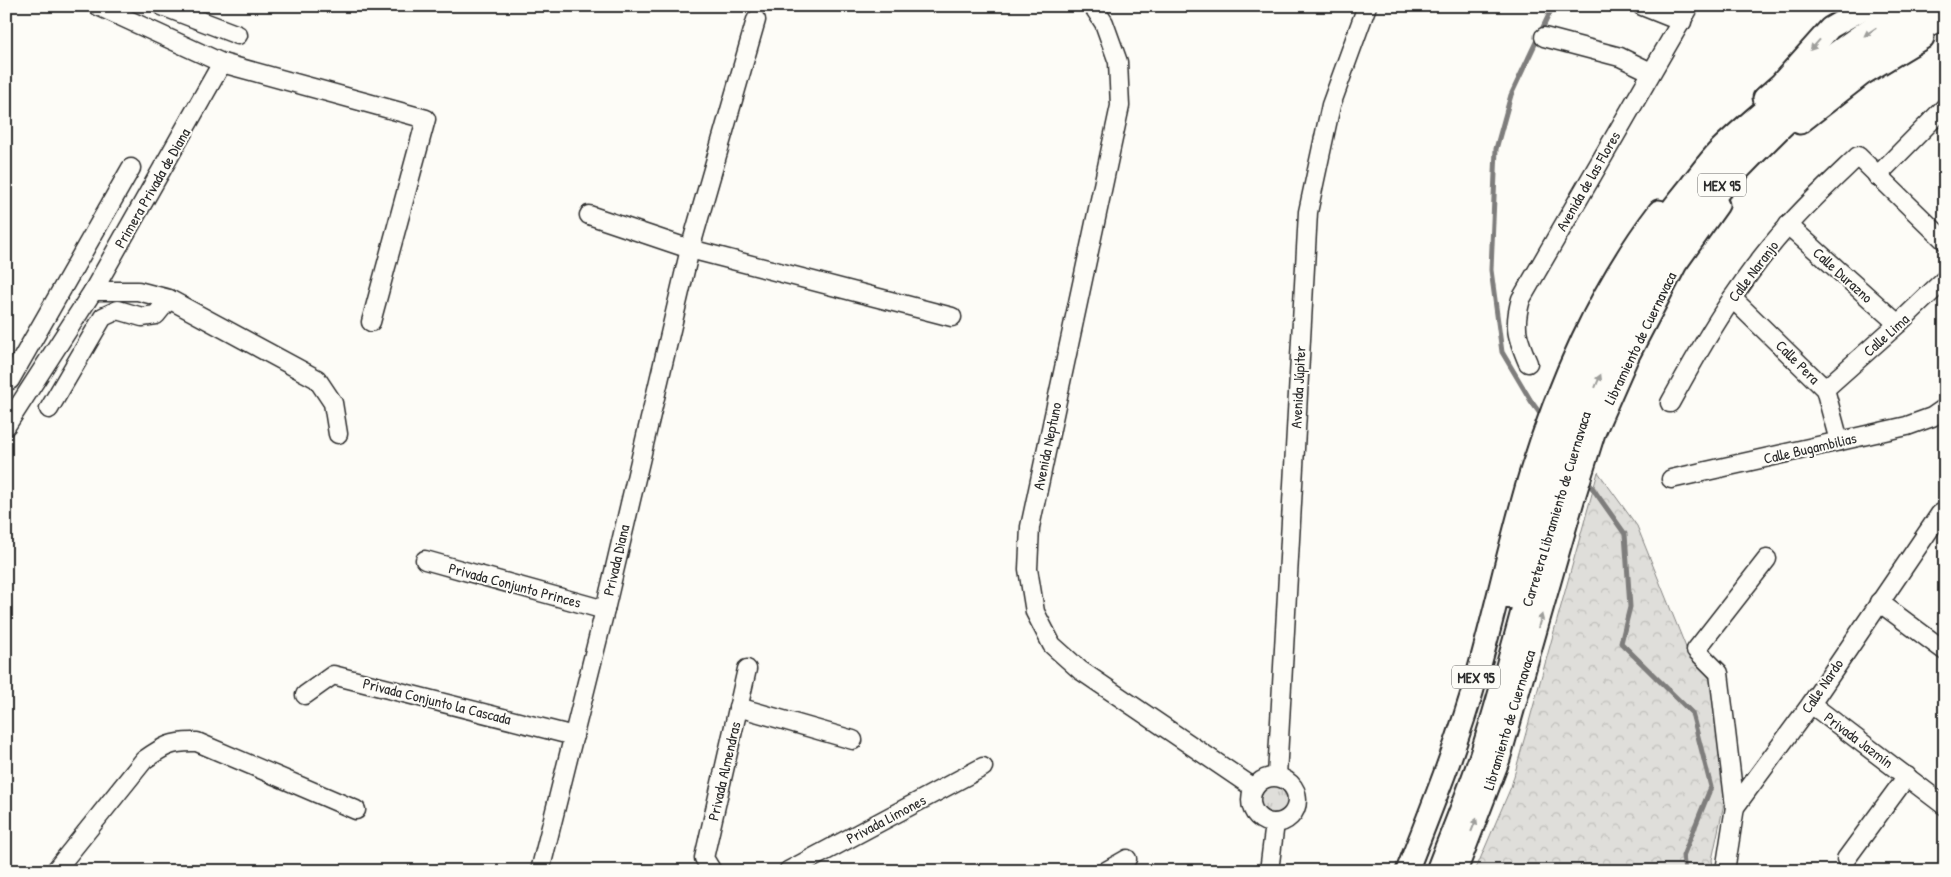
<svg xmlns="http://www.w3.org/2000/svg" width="1951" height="877" font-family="'Patrick Hand',sans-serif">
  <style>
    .grass { fill: url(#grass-tufts); stroke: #858482 }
    .forest { fill: url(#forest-crowns); stroke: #858482 }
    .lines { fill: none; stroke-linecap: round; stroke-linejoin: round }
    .stream { stroke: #7e7d7b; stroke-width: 5 }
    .minor-casing { stroke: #2b2b2b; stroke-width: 21 }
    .major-casing { stroke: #2b2b2b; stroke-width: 25 }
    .highway-casing { stroke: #2b2b2b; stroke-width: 29 }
    .minor { stroke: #fdfcf7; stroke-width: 18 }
    .major { stroke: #fdfcf7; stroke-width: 21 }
    .highway { stroke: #fdfcf7; stroke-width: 25 }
    .oneway { fill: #9e9e9b }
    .labels { text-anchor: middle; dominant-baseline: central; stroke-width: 4; stroke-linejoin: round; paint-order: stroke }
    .shield { fill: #fdfcf7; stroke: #6a6a68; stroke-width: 1 }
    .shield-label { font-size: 14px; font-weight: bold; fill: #2b2b2b }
    .street-label { font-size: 15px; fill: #2b2b2b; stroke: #fdfcf7 }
  </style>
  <defs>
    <pattern id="grass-tufts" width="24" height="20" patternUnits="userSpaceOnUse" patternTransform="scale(1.25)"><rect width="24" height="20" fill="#dfdeda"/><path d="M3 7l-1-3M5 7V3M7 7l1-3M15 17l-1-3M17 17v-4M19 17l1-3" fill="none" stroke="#c0bfbb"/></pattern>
    <pattern id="forest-crowns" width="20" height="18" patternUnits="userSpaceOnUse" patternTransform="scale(1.25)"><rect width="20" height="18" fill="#dfdeda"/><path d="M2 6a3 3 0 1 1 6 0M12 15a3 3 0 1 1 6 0" fill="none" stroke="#c0bfbb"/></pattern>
  </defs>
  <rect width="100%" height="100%" fill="#fdfcf7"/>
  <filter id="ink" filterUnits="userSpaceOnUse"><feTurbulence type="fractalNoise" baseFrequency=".02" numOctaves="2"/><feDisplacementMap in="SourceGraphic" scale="10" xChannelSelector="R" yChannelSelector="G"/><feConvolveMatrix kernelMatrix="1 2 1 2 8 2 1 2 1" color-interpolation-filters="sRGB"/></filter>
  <g filter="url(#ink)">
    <circle class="grass" cx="1275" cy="800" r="18"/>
    <path class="forest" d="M1598,472L1637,526L1687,650L1711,680L1729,780L1712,860L1714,871H1475L1511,787Z"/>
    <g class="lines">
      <g class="stream">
        <path d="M1544,419L1531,401L1502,352L1491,270L1496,149L1511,95L1553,6"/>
        <path d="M1586,479L1625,534L1630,607L1621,643L1692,713L1711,787L1683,856L1685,871"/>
      </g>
      <defs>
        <g id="minor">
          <path d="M98,6L222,63L426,119L371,322"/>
          <path d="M162,6L238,35"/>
          <path d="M1093,6L1104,23L1118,62L1120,106L1030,527L1028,569L1035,612L1052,645L1080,670L1254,788"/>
          <path d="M1642,6L1682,22"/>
          <path d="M1544,37L1620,57L1651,72"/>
          <path d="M1877,176L1945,107"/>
          <path d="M589,215L690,249L952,317"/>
          <path d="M1788,225L1898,324"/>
          <path d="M93,291H138L169,299L317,379L333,403L338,434"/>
          <path d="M1732,298L1825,389L1839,441"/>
          <path d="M1528,363C1517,337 1513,327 1521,299L1690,6"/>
          <path d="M6,381L10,380L131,168"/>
          <path d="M1825,389L1898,324L1945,279"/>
          <path d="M1670,403C1704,341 1740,279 1788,226C1809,202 1834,179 1858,156L1945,241"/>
          <path d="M49,409L103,317L118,310L142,317L156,315L169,299"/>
          <path d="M6,426L93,291L222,63"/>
          <path d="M1671,479L1907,426L1932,417L1945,408"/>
          <path d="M425,560L605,610"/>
          <path d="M1879,602L1945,651"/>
          <path d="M305,695L333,675L574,736"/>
          <path d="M1811,704L1945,806"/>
          <path d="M738,707L853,740"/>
          <path d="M1277,776L1308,212L1331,105L1367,6"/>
          <circle cx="1274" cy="800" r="23"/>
          <path d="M1735,807L1719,673L1696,650L1767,559"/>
          <path d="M1846,859L1907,776"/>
          <path d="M55,871L144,760C164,746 171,741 197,742L356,810"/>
          <path d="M540,871L605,610L690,249L756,20"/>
          <path d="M712,871L704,858L747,669"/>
          <path d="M788,871L983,767"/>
          <path d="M1106,871L1127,859"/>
          <path d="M1269,871L1275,823"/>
          <path d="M1725,871L1735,807L1811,704L1940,514L1945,511"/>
        </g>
        <g id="major">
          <path d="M1764,98L1781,83L1830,28L1868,6"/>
          <path d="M1800,123L1863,74L1923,38"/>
          <path d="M1407,871C1433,805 1459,740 1478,672C1496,608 1510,542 1529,478C1557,386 1600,288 1659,211"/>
          <path d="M1456,871L1499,759L1574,497L1594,433L1627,358L1676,264L1718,205"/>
        </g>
        <g id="highway">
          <path d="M1511,596C1548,452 1594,304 1691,188C1701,175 1711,161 1722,150C1747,126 1775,103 1802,81C1837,54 1872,27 1911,6"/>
          <path d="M1439,871C1454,832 1470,794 1483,755C1518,646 1541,534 1579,426C1599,370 1630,305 1665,255C1694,213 1730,175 1767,139C1794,112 1823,86 1854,65C1882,46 1914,30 1945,15"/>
        </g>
      </defs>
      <use href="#minor" class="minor-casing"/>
      <use href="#major" class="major-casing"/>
      <use href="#highway" class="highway-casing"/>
      <use href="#minor" class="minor"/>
      <use href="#major" class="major"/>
      <use href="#highway" class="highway"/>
    </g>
    <defs><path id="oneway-solid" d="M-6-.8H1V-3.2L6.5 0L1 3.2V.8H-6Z" transform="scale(1.25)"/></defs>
    <g class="oneway">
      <use href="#oneway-solid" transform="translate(1870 32) rotate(146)"/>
      <use href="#oneway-solid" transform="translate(1815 45) rotate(132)"/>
      <use href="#oneway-solid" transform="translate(1598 381) rotate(-67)"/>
      <use href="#oneway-solid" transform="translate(1540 621) rotate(-74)"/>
      <use href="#oneway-solid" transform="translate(1474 825) rotate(-68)"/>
    </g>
  </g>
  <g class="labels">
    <g class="shield">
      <rect x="1698" y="173.5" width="48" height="23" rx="4"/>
      <rect x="1452" y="665.5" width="48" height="23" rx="4"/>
    </g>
    <g class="shield-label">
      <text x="1722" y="185">MEX 95</text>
      <text x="1476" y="677">MEX 95</text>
    </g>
    <g class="street-label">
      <text transform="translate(1588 181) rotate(-60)">Avenida de las Flores</text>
      <text transform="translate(152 188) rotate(-60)">Primera Privada de Diana</text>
      <text transform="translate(1753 271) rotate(-53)">Calle Naranjo</text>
      <text transform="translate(1843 275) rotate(42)">Calle Durazno</text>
      <text transform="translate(1886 335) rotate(-42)">Calle Lima</text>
      <text transform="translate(1640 338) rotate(-64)">Libramiento de Cuernavaca</text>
      <text transform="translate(1798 362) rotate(45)">Calle Pera</text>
      <text transform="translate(1298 387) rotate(-87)">Avenida Júpiter</text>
      <text transform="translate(1047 446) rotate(-78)">Avenida Neptuno</text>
      <text transform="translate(1810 448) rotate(-13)">Calle Bugambilias</text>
      <text transform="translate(1556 509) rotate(-73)">Carretera Libramiento de Cuernavaca</text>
      <text transform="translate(616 560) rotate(-77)">Privada Diana</text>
      <text transform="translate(515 585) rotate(15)">Privada Conjunto Princes</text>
      <text transform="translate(1822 686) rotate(-56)">Calle Nardo</text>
      <text transform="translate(437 701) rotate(14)">Privada Conjunto la Cascada</text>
      <text transform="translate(1509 720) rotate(-73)">Libramiento de Cuernavaca</text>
      <text transform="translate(1859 740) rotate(37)">Privada Jazmín</text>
      <text transform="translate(724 771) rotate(-77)">Privada Almendras</text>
      <text transform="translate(886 819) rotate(-28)">Privada Limones</text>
    </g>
  </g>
  <rect width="1951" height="877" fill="none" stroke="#fdfcf7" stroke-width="25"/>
  <rect x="12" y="12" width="1926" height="852" fill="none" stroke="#2b2b2b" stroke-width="2" filter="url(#ink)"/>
</svg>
